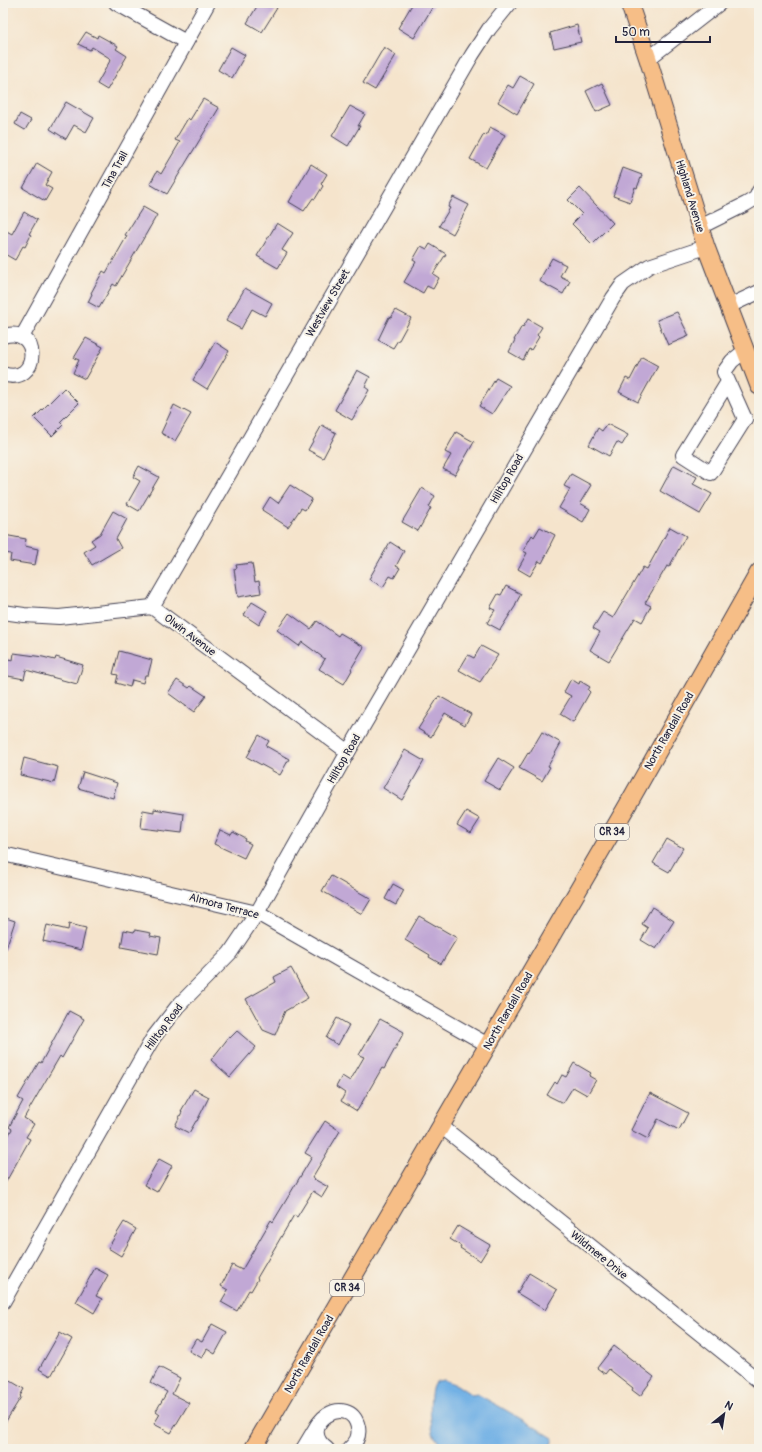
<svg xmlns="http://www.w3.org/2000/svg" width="762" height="1452" font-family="Pangolin,sans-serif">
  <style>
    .water { fill: #72b1e5; stroke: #4a6a90 }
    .building { fill: #c1a8d5 }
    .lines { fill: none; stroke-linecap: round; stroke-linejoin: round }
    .minor-casing { stroke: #423f51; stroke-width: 16 }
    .major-casing { stroke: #423f51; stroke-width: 19 }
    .minor { stroke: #fff; stroke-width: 14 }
    .major { stroke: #f6be87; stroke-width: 17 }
    .labels { text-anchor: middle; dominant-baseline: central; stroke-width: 4; stroke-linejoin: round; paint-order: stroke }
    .shield { fill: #f7f3e8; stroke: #62616f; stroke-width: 1 }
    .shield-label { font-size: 10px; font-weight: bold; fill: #22223b }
    .street-label { font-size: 11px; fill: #22223b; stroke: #f7f3e8 }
  </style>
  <rect width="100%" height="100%" fill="#f7f3e8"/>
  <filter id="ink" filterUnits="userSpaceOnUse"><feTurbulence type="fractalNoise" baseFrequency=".025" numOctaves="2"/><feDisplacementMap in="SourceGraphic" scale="8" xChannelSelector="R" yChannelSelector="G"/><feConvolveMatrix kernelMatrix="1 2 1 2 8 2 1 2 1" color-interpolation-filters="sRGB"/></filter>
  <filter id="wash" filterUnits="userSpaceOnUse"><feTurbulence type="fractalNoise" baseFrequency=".012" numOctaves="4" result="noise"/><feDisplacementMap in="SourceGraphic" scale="16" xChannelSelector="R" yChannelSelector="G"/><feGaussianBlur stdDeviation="0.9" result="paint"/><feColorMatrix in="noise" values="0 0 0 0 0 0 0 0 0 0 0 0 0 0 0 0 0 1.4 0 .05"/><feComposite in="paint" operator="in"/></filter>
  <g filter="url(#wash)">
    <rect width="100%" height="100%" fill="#f5e4cc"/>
    <path class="water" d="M444,1380L457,1385L472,1395L477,1394C503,1408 528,1423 553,1438L551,1445L534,1449H441C441,1442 437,1441 434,1435C430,1427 428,1389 435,1383C437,1380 440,1381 444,1380Z"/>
    <g id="blocks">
      <g class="building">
        <path d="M259,3H270L277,8L262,32L247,23Z"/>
        <path d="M413,3H435L414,38L398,28Z"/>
        <path d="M577,25L581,42L554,48L550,33Z"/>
        <path d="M86,32L97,38L98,35L118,46L116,49L127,56L107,90L97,84L111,59L92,47L90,50L78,44Z"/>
        <path d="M231,47L245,55L232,78L218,70Z"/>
        <path d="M384,47L396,55L375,90L363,83Z"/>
        <path d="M520,76L534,84L517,114L498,102L508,85L513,88Z"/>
        <path d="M602,83L612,105L596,112L586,91Z"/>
        <path d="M203,99L219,108L167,194L150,184L157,171L161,174L180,142L175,140L188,118L190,120Z"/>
        <path d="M66,102L94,118L86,132L74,125L66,139L50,129Z"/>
        <path d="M350,106L365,114L358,126H360L348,146L332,136Z"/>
        <path d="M20,114L31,120L25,130L15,124Z"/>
        <path d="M490,127L505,135L486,168L470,159L484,134L486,136Z"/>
        <path d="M37,163L52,172L45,185L52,189L45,201L23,188Z"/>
        <path d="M311,164L327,174L321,184L323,186L315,199L313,198L304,211L289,202Z"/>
        <path d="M623,168L642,175L637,188L635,187L630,202L613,196Z"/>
        <path d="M580,188L613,223L592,244L572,224L582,214L568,200Z"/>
        <path d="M453,197L469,205L453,234L439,226L450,208L448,207Z"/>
        <path d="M143,207L157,215L116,286L113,284L99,308L88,302L92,294L91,293L103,271L106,273L127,236L125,235Z"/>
        <path d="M24,212L37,220L29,234L31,235L25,247L23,246L15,260L3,253V229L12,234Z"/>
        <path d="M277,223L293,233L282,250L287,253L278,268L257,256Z"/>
        <path d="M430,244L446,254L433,274L439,278L433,289L427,286L423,293L404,282L416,262L413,260L421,246L427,249Z"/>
        <path d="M552,258L566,265L560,276L570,281L563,294L539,281Z"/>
        <path d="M245,288L272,303L265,316L252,309L241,329L226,321Z"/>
        <path d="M396,310L411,318L399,340H398L393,348L378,340L389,317L391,318Z"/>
        <path d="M677,312L689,336L668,345L657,320Z"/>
        <path d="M528,319L542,327L537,335L539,337L531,350L529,349L523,360L509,352L515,340H514L522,326L523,327Z"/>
        <path d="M86,338L103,347L85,379L73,373L79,360L74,358Z"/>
        <path d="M215,342L229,351L207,389L193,380Z"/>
        <path d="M642,357L658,366L638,402L619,392L626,378L630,380Z"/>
        <path d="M357,370L370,377L365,387L369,390L352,420L335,410Z"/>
        <path d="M496,378L510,386L492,414L479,406Z"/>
        <path d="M64,388L79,403L60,422L63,425L52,436L34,418Z"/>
        <path d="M174,405L191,414L175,441L161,433Z"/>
        <path d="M607,424L628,435L622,445L617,442L609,456L589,445L598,428L602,431Z"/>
        <path d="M322,425L336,433L323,458L308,450Z"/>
        <path d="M456,432L474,442L455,475L443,469L451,455L445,452Z"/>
        <path d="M674,465L697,477L693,484L712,494L700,514L660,491Z"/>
        <path d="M139,466L159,477L139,511L127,504L140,481L133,477Z"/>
        <path d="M571,474L591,485L580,503L590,509L583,522L559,508L570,489L564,486Z"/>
        <path d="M290,485L312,499L305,510L301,508L288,527L262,510L270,497L278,503Z"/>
        <path d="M422,488L435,496L429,507L431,508L418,531L402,522Z"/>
        <path d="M113,511L127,519L116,539L121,548L92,565L84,552L95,545L91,540L100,534Z"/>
        <path d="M540,527L555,535L550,545L551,546L542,563L539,561L530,576L518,569L527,553L523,551L532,535L534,537Z"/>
        <path d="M670,527L686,536L669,567L667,566L645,603L651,606L642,622L635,618L609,661L590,650L600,632L593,628L603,612L613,618L643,567L647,569Z"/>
        <path d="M4,535L26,539L25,546L38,549L35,565L10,561L11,554L3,553Z"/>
        <path d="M390,542L404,551L396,566L400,568L394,578L390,576L383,587L369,579Z"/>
        <path d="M252,563L255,582L259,581L261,593L238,597L234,569L237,568L236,565Z"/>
        <path d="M506,586L521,594L515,605H516L500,630L487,623L495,610L490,608L498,594L501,595Z"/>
        <path d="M252,602L267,611L259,625L244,615Z"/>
        <path d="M289,613L311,629L317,621L338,636L340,633L364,647L351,669L352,670L344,684L319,669L325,659L302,642L299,646L277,630Z"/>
        <path d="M481,646L498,655L480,682L459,670L468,655L474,658Z"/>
        <path d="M119,651L152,660L148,675H145L143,683L132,680L130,687L116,683L118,675L113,674Z"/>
        <path d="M14,653L43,657L55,660L56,657L83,665L77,684L26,670L24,679L3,675V658L13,660Z"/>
        <path d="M571,679L579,684L580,681L590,687L588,690L590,692L573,722L560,714L571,696L564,692Z"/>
        <path d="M177,680L189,688L191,686L206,696L194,712L168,693Z"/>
        <path d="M439,696L471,714L465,725L445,713L431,737L418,729Z"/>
        <path d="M542,732L561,743L548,766L550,767L542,781L519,768L528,753L529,754Z"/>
        <path d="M259,735L269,741L266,746L289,759L280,775L247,757Z"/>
        <path d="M405,750L424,761L402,800L383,788Z"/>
        <path d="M24,758L58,767L54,783L20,775Z"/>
        <path d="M498,758L514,768L500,790L484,781Z"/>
        <path d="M83,772L117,783L113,798L78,788Z"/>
        <path d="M154,809L184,814L182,833L141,828L143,810L154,812Z"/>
        <path d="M466,811L480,819L471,833L457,825Z"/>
        <path d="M220,830L231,835L233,832L246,839L245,841L251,844L244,858L214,844Z"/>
        <path d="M667,839L683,848L669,872L653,863Z"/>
        <path d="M331,876L371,899L362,914L322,891Z"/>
        <path d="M393,884L404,890L396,905L385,899Z"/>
        <path d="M652,907L674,921L656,949L641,940L648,928L642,924Z"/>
        <path d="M419,916L457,938L441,964L429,957L430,955L405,940Z"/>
        <path d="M3,917L15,921L5,951H3Z"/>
        <path d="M69,924L86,928L81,950L43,941L47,925L68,930Z"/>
        <path d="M124,930L134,932L135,930L151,933L150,936L161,938L158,954L121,947Z"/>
        <path d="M291,968L308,998L285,1011L275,1035L263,1030L246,999L276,982L274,977Z"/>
        <path d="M69,1011L84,1019L62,1058L60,1056L24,1118L34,1124L26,1137L30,1139L3,1187V1146L12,1129L9,1127L23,1101L18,1098L39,1062L41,1063Z"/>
        <path d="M337,1018L349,1025L338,1045L326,1038Z"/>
        <path d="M380,1019L404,1032L384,1069L382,1068L357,1111L341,1101L345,1093L336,1087L342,1076L350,1081L364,1057L359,1055Z"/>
        <path d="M237,1031L256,1047L230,1077L211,1060L229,1037L230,1038Z"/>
        <path d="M574,1063L591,1073L589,1076L596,1080L587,1095L573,1087L563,1103L547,1095L555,1082L557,1084L562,1075L566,1077Z"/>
        <path d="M194,1089L209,1097L197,1121H196L189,1133L175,1126L182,1112L181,1111Z"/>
        <path d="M650,1093L688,1113L679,1130L658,1119L648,1139L631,1130Z"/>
        <path d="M325,1121L340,1131L312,1178L328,1187L322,1197L313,1191L297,1217L294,1215L257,1278L258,1279L251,1291L249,1290L237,1311L221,1302L228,1290L221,1286L232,1265L242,1270L271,1220L273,1222L312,1157L305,1153Z"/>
        <path d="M159,1159L172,1166L157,1192L144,1185Z"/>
        <path d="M124,1222L136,1229L121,1256L108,1248Z"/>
        <path d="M458,1226L490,1245L480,1261L460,1248L461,1246L450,1239Z"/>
        <path d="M95,1268L108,1275L96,1296L102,1299L94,1313L76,1302Z"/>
        <path d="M529,1273L557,1290L545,1310L517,1293Z"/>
        <path d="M212,1324L227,1332L215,1354L207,1349L202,1358L189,1351L196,1339L202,1342Z"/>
        <path d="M60,1332L72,1339L51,1376L39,1369Z"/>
        <path d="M614,1346L654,1377L640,1396L632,1390L633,1388L609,1369L605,1374L597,1368Z"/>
        <path d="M159,1367L180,1378L172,1394L189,1403L171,1433L154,1424L160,1414L156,1411L167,1392L151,1383Z"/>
        <path d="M9,1380L24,1389L20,1396L21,1397L3,1426V1392Z"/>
      </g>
    </g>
  </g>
  <g filter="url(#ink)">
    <use href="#blocks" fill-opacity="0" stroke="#423f51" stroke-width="1"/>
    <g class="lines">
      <defs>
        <g id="minor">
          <path d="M116,3L186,42"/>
          <path d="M648,59L720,3"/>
          <path d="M700,227L746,204L756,198L759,191"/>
          <path d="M729,306L759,292"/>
          <path d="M3,336C42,324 40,387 3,374"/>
          <path d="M22,337L208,3"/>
          <path d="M728,382L683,455L711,473L745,419L724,372L732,361L746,350"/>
          <path d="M152,607L472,55L489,29L510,3"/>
          <path d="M3,612L24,615L59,617L152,607L348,752"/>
          <path d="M3,854L257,913L488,1045"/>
          <path d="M441,1126L759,1381"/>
          <path d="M3,1302L153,1038L177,1007L230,953L257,913L348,752L613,298L623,284L649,266L706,247"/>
          <path d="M303,1449L318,1424"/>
          <path d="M327,1449C294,1424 350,1391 358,1427C360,1437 356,1443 349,1449"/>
        </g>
        <g id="major">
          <path d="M629,3L648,59L706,247L759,386"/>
          <path d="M253,1449L627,806L759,572"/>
        </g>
      </defs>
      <use href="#minor" class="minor-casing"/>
      <use href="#major" class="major-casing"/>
      <use href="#minor" class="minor"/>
      <use href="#major" class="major"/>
    </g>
  </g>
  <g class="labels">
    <g class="shield">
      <rect x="595" y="824" width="34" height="16" rx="3"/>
      <rect x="330" y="1280" width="34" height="16" rx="3"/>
    </g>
    <g class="shield-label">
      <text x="612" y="832">CR 34</text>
      <text x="347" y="1288">CR 34</text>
    </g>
    <g class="street-label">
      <text transform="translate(115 170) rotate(-61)">Tina Trail</text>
      <text transform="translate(690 196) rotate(73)">Highland Avenue</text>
      <text transform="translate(328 303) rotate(-60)">Westview Street</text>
      <text transform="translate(507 479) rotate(-60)">Hilltop Road</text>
      <text transform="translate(190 635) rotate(37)">Olwin Avenue</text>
      <text transform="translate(669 731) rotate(-60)">North Randall Road</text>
      <text transform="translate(344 759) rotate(-60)">Hilltop Road</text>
      <text transform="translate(224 906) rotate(15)">Almora Terrace</text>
      <text transform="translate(508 1011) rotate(-60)">North Randall Road</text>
      <text transform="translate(164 1027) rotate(-53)">Hilltop Road</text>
      <text transform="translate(599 1255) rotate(39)">Wildmere Drive</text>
      <text transform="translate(309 1354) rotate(-60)">North Randall Road</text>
    </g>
  </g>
  <rect width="762" height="1452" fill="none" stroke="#f7f3e8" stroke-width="16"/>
  <g transform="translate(724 1414) rotate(30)" stroke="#f7f3e8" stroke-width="3" paint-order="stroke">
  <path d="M0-3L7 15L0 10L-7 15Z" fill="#22223b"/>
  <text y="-6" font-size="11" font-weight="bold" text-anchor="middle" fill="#22223b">N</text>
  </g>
  <path d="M616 36v6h94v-6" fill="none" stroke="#22223b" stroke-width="2"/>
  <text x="622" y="36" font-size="12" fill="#22223b" stroke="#f7f3e8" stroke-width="3" paint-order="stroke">50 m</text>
</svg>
